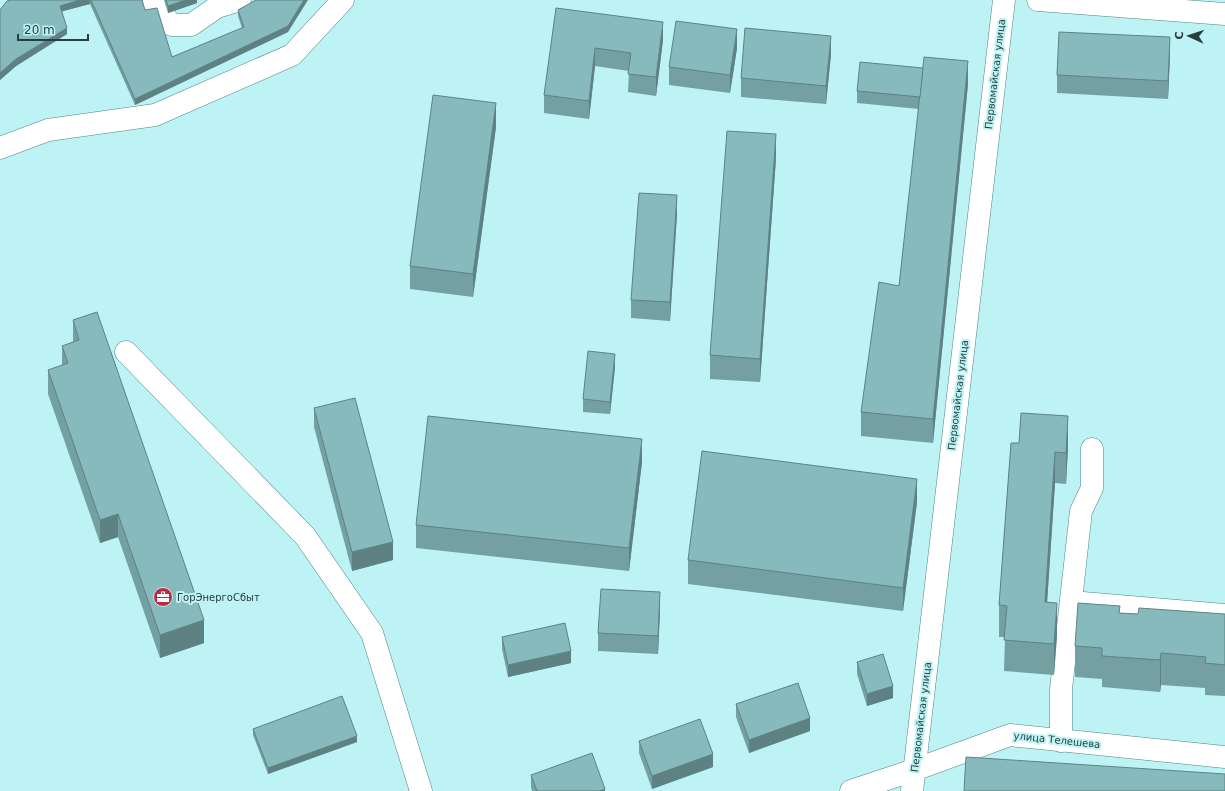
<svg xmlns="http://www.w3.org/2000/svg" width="1225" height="791" font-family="'DejaVu Sans',sans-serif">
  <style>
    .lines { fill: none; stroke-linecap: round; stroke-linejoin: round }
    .minor-casing { stroke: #518485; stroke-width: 23 }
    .minor { stroke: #fff; stroke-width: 22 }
    .wall { fill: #74a0a2 }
    .shaded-wall { fill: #5e8284 }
    .building { fill: #87babc; stroke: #5e8284 }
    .labels { text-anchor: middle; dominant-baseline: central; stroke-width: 4; stroke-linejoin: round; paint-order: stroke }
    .street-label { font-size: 10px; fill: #273d3e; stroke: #bdf3f5 }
    .poi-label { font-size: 10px; fill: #273d3e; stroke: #bdf3f5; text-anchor: start }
  </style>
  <rect width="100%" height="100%" fill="#bdf3f5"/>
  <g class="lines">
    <defs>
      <g id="minor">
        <path d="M150,0L172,25H191L217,7L240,0"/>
        <path d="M1038,0L1225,14"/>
        <path d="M0,148L48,130L155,115L292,55L343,0"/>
        <path d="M126,352L305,536L372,633L421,791"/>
        <path d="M1071,602L1225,615"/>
        <path d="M1061,741V689L1081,511L1092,488V449"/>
        <path d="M851,791L914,770L1010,735L1225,757"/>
        <path d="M912,791L1004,0"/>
      </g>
    </defs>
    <use href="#minor" class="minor-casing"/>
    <use href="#minor" class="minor"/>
  </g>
  <g class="wall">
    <path d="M10,0H142L145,10L172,57L242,28L238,16V10L288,32L135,105L90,4L62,11L67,34L16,66L0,80V10Z"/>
    <path d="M164,0H197V3L168,13Z"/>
    <path d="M556,8L663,40L656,96L628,92L629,71L595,66L589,119L544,113V95Z"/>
    <path d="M737,48L730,93L669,85V67Z"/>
    <path d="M831,54L826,104L741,97V78Z"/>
    <path d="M1170,55L1168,99L1057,93V75Z"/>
    <path d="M968,84L933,443L861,436V412L899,286L919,109L857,103V91Z"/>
    <path d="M496,127L473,297L410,289V266Z"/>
    <path d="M776,158L760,382L710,379V355Z"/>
    <path d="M677,214L670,321L631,318V300Z"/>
    <path d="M73,320L204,643L160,658L118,537L100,543L48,394V370L62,365V346L73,342Z"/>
    <path d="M615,367L610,414L583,412V399Z"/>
    <path d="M314,408L393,560L352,571L314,427Z"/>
    <path d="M1011,443L1068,447L1066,484L1055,483L1047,602L1057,635L1054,675L1004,671L1005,637H999V605Z"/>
    <path d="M642,462L629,571L416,548V525Z"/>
    <path d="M917,502L903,611L688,584V560Z"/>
    <path d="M660,610L658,654L598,651V633Z"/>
    <path d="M1120,613L1138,614H1225V696L1205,695V688L1161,685L1160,692L1102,687V679L1075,677V646Z"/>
    <path d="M502,637L571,663L508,677L502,649Z"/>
    <path d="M857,662L893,698L867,706L857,674Z"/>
    <path d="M736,704L810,731L749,753L736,717Z"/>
    <path d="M253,729L357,742L268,774L253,735Z"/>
    <path d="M639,741L713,767L652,789L639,753Z"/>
    <path d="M531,775L605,791H532L531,787Z"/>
  </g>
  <g class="shaded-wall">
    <path d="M80,0H90V4L60,12V6Z"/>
    <path d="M186,0H197V3L168,13V6Z"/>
    <path d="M304,0H308L288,32L135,105V99Z"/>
    <path d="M663,22V40L656,96V77Z"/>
    <path d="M67,28V34L16,66L0,80V73L16,59Z"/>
    <path d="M737,29V48L730,93V75Z"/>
    <path d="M831,36V54L826,104V86Z"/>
    <path d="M1170,37V55L1168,99V81Z"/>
    <path d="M595,48V66L589,119V101Z"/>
    <path d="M968,61V84L933,443V419Z"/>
    <path d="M496,103V127L473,297V274Z"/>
    <path d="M776,134V158L760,382V359Z"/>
    <path d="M677,195V214L670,321V302Z"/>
    <path d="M615,354V367L610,414V402Z"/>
    <path d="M1068,416V447L1066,484V453Z"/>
    <path d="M642,439V462L629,571V548Z"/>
    <path d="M1055,452V483L1045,634V602Z"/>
    <path d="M917,479V502L903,611V588Z"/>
    <path d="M118,514V537L100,543V520Z"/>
    <path d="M393,542V560L352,571V552Z"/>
    <path d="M660,592V610L658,654V636Z"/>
    <path d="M1057,603V635L1054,675V644Z"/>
    <path d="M204,620V643L160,658V635Z"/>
    <path d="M571,651V663L508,677V665Z"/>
    <path d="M1161,653V685L1160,692V660Z"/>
    <path d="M893,686V698L867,706V694Z"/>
    <path d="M810,718V731L749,753V740Z"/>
    <path d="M357,736V742L268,774V768Z"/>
    <path d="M713,754V767L652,789V776Z"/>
    <path d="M605,789V791H599Z"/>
  </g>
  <g class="building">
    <path d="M10,0H80L60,6L67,28L16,59L0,73V10L7,1Z"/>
    <path d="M91,0H142L145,10L157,8L172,57L244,27L238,10L256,0H304L288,26L135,99Z"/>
    <path d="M166,0H186L168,6Z"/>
    <path d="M556,8L663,22L656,77L628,74L631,53L595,48L589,101L544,95Z"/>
    <path d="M676,21L737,29L730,75L669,67Z"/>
    <path d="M745,28L831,36L826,86L741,78Z"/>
    <path d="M1059,32L1170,37L1168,81L1057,75Z"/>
    <path d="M924,57L968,61L933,419L861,412L879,282L899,286Z"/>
    <path d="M860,62L923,68L920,97L857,91Z"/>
    <path d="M433,95L496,103L473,274L410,266Z"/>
    <path d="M727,131L776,134L760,359L710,355Z"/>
    <path d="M639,193L677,195L670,302L631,300Z"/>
    <path d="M97,312L204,620L160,635L118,514L100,520L48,370L68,363L62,346L79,340L73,320Z"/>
    <path d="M588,351L615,354L610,402L583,399Z"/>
    <path d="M355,398L393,542L352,552L314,408Z"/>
    <path d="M1021,413L1068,416L1066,453L1055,452L1045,602L1057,603L1054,644L1004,640L1007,606L999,605L1011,443H1019Z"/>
    <path d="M428,416L642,439L629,548L416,525Z"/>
    <path d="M702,451L917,479L903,588L688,560Z"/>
    <path d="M601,589L660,592L658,636L598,633Z"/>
    <path d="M1078,603L1120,606L1119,613L1138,614L1139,608L1225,614V665L1205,663L1206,657L1161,653L1160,660L1102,656V648L1075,646Z"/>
    <path d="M565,623L571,651L508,665L502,637Z"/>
    <path d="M883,654L893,686L867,694L857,662Z"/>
    <path d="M798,683L810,718L749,740L736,704Z"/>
    <path d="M342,696L357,736L268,768L253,729Z"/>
    <path d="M700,719L713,754L652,776L639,741Z"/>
    <path d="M592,753L605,789L599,791H537L531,775Z"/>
    <path d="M966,757L1225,774V791H964Z"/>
  </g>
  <defs>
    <symbol id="office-disc" viewBox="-11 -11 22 22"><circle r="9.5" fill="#bc2b3f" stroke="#bdf3f5"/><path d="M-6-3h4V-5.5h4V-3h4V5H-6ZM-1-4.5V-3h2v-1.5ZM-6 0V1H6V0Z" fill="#fff"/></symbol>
  </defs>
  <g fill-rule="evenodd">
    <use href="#office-disc" x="152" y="586" width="22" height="22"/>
  </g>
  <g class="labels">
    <g class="street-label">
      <text transform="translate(995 74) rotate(-83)">Первомайская улица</text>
      <text transform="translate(958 395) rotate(-83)">Первомайская улица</text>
      <text transform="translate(921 717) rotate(-83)">Первомайская улица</text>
      <text transform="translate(1057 740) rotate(6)">улица Телешева</text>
    </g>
    <g class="poi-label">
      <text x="177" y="597">ГорЭнергоСбыт</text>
    </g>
  </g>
  <g transform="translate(1189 36) rotate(273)" stroke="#bdf3f5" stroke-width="3" paint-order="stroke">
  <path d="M0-3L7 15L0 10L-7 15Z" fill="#273d3e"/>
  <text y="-6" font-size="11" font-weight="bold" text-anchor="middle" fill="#273d3e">С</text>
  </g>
  <path d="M18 34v6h70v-6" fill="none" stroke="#273d3e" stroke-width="2"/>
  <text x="24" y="34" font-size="12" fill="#273d3e" stroke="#bdf3f5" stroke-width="3" paint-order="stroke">20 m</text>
</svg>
